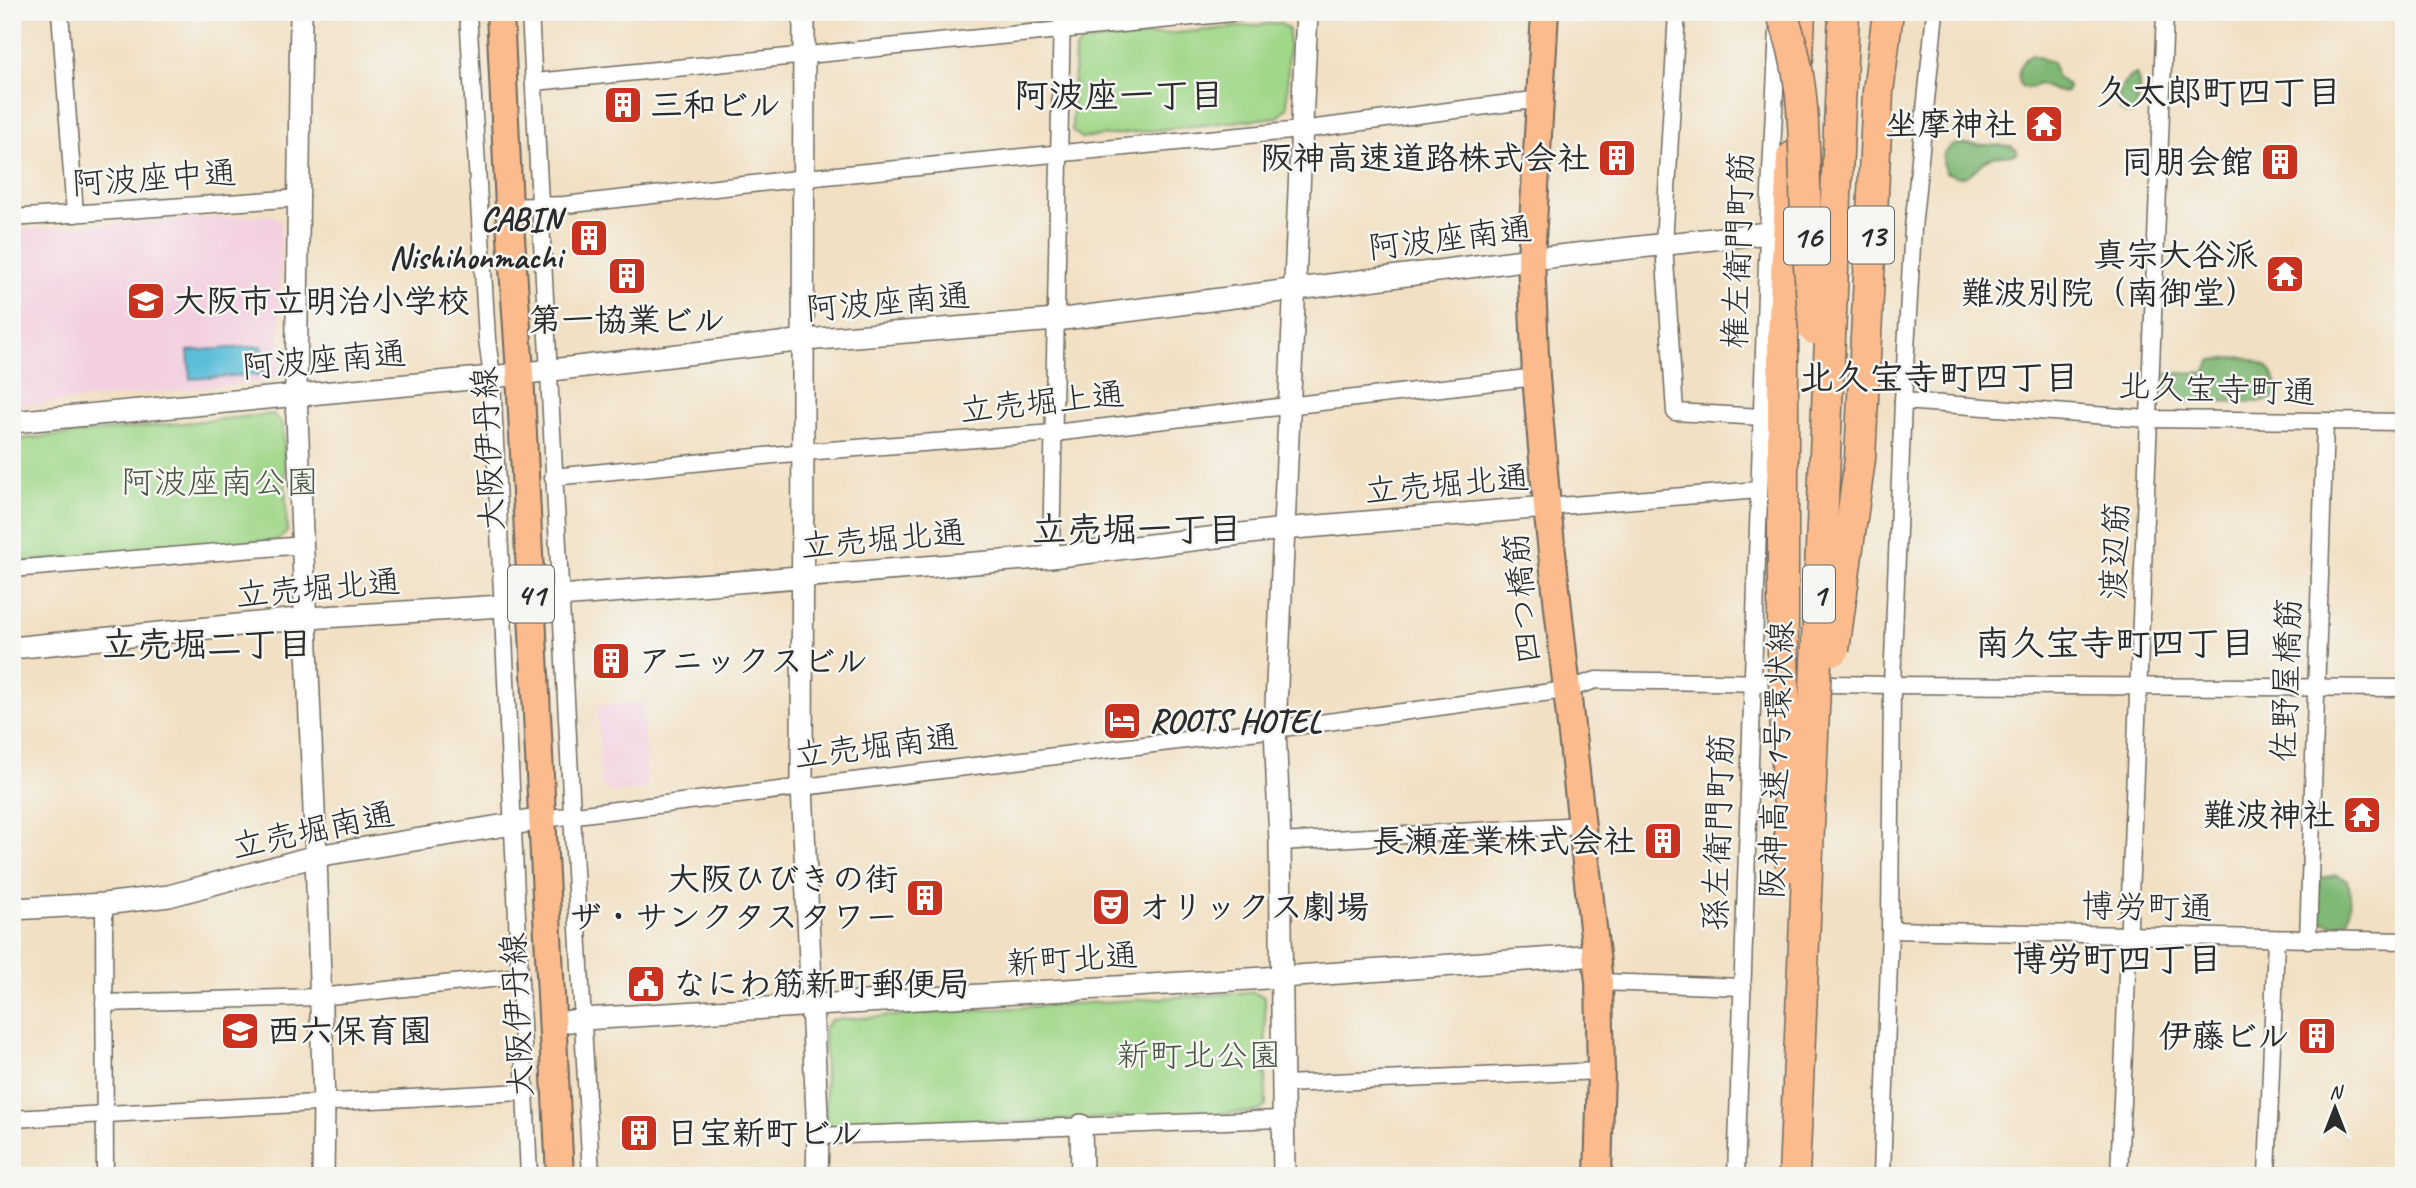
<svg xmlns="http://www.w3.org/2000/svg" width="2416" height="1188" font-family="Caveat,'Klee One',sans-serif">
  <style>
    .built { fill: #f3cfe0 }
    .green { fill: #a0d788; stroke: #66815a; stroke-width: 2 }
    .forest { fill: #80b874; stroke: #567250; stroke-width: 2 }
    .water { fill: #59bcd8; stroke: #427482; stroke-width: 2 }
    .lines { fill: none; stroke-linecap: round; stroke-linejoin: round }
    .minor-casing { stroke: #706a60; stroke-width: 19 }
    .tertiary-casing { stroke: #706a60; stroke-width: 24 }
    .primary-casing { stroke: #706a60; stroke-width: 30 }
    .motorway-casing { stroke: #706a60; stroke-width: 33 }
    .minor { stroke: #fff; stroke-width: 16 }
    .tertiary { stroke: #fff; stroke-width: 21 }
    .primary { stroke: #fbbb8c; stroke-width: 26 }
    .motorway { stroke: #fbbb8c; stroke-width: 30 }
    .motorway-bridge-casing { stroke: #706a60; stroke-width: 33; stroke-linecap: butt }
    .motorway-bridge { stroke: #fbbb8c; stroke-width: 30 }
    .labels { text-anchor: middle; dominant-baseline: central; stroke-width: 5; stroke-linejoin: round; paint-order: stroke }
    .shield { fill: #f6f6f2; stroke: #686867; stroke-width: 2 }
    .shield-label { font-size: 32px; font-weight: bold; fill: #2b2b2b }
    .poi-label { font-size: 33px; font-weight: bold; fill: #2b2b2b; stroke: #f6f6f2; text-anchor: end }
    .street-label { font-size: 33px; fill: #2b2b2b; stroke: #f6f6f2 }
    .park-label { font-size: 33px; fill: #485642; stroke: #f6f6f2 }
    .neighbourhood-label { font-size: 35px; font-weight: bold; fill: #2b2b2b; stroke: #f6f6f2 }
  </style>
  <rect width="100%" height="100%" fill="#f6f6f2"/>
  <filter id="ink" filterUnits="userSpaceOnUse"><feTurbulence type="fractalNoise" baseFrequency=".0143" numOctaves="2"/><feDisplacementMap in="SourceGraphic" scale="14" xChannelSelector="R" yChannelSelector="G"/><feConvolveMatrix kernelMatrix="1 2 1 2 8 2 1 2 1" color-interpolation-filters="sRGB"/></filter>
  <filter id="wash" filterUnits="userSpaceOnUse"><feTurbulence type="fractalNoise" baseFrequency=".00686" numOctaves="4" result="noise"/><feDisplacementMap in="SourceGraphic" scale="28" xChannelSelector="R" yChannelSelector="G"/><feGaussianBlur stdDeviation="1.57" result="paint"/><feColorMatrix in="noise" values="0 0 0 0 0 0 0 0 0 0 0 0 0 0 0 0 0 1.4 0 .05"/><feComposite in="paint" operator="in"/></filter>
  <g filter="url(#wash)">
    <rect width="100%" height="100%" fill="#f1e0c3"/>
    <g class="built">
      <path d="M272,215L281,222L279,372L268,381L12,407V230Z"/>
      <path d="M643,702L647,789L611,793L601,785L597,706Z"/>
    </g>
    <g class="green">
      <path d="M1280,23L1289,30L1287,108L1278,117L1082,138L1072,130L1075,49L1084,42Z"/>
      <path d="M273,414L283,424L287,532L278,540L12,563V440Z"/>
      <path d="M1252,992L1265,997L1266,1106L1257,1112L836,1129L826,1120L824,1028L831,1020Z"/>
    </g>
    <g class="forest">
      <path d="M2032,55L2052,62L2057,77L2068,86L2067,92L2055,91L2039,84L2030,88L2021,87C2015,77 2020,58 2032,55Z"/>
      <path d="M2136,74C2141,86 2140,102 2133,113L2126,114L2120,110C2116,94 2122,81 2136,74Z"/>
      <path d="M1963,144L2011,146L2017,150V153C2009,158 1999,154 1990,158C1973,165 1973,186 1946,172L1943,162L1944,153L1953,145Z"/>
      <path d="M2244,357C2269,363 2275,371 2279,396L2263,402L2186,401L2161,387L2163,374L2205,372L2212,360Z"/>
      <path d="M2337,875L2347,880C2352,895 2352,907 2347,922C2333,926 2326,926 2316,916V900L2320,878Z"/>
    </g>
    <path class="water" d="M262,346L264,374L190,379L188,351Z"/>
  </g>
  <g filter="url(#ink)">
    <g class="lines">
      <defs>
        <g id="minor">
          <path d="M60,12L75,214"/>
          <path d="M468,12L487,339L492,377L529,1176"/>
          <path d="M530,12L591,1176"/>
          <path d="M1677,12L1664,245L1675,412L1762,417"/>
          <path d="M535,82L1242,12"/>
          <path d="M509,207L564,205L805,178L1301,130L1541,99"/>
          <path d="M12,218L300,198"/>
          <path d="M1903,401L2148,419L2404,422"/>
          <path d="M553,477L804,452L1054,433L1536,377"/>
          <path d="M1547,507L1759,490"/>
          <path d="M1051,557L1062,12"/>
          <path d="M12,569L304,545"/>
          <path d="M543,819L1275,729L1566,690L1596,680L1892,685L2404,688"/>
          <path d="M1280,842L1583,825"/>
          <path d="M104,904L105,1176"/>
          <path d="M1890,930L2404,941"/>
          <path d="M2308,940L2325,422"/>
          <path d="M1599,982L1743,987"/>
          <path d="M104,1003L319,997L520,976"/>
          <path d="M1283,1084L1601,1071"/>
          <path d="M12,1119L524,1092"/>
          <path d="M818,1136L1282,1119"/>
          <path d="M1736,1176L1768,233L1778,29"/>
          <path d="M1882,1176L1890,930L1892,685L1903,401L1913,228L1935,12"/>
          <path d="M2119,1176L2165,12"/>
          <path d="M2267,1176L2276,939"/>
        </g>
        <g id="tertiary">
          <path d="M301,12L296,394L316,856L324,1104L323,1176"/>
          <path d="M804,12L802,787L818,1136L817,1176"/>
          <path d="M12,422L492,377L805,340L1056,320L1531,259L1768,233"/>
          <path d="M12,648L307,618L502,606L560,596L1051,557L1283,529L1547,507"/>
          <path d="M12,909L104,904L169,896L316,856L543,819"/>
          <path d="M552,1024L583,1019L1282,977L1597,955"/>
          <path d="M1081,1125L1082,1176"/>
          <path d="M1284,1176L1280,842L1275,729L1307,12"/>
        </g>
        <g id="primary">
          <path d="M500,12L509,207L520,373L560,1176"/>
          <path d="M1545,12L1531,259L1536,377L1547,507L1599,982L1601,1071L1598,1176"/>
        </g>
        <g id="motorway">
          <path d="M1798,58L1800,12"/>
          <path d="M1860,459L1878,92L1888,12"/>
          <path d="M1783,657V337L1792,157"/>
        </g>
      </defs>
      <use href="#minor" class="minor-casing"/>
      <use href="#tertiary" class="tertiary-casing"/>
      <use href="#primary" class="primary-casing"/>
      <use href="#motorway" class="motorway-casing"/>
      <use href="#minor" class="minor"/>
      <use href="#tertiary" class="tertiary"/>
      <use href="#primary" class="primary"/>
      <use href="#motorway" class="motorway"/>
      <defs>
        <g id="motorway-bridge">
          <path d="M1781,12C1808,78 1803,148 1806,218C1807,255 1812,292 1814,329"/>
          <path d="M1834,650L1860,459"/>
          <path d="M1783,657L1791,866"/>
          <path d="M1794,1176L1844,12"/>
        </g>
      </defs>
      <use href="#motorway-bridge" class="motorway-bridge-casing"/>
      <use href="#motorway-bridge" class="motorway-bridge"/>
    </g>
  </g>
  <defs>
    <symbol id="building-square" viewBox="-11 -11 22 22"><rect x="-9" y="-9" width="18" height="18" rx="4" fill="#c8321e" stroke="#f6f6f2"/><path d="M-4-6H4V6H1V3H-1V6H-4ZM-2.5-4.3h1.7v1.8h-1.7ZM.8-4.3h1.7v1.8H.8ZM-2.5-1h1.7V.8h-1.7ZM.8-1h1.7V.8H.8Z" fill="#fff"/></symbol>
    <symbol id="temple-square" viewBox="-11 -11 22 22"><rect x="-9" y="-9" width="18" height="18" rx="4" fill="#c8321e" stroke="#f6f6f2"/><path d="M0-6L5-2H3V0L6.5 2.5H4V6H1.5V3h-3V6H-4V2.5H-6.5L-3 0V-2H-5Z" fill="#fff"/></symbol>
    <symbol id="school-square" viewBox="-11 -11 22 22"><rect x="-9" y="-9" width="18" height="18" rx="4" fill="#c8321e" stroke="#f6f6f2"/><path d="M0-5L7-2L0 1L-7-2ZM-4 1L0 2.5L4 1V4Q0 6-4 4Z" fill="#fff"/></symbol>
    <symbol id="hotel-square" viewBox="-11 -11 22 22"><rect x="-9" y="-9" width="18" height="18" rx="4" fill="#c8321e" stroke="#f6f6f2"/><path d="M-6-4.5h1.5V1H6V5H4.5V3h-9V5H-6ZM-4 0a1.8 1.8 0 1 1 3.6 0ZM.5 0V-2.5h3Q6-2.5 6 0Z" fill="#fff"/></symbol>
    <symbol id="theatre-square" viewBox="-11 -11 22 22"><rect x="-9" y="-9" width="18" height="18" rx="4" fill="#c8321e" stroke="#f6f6f2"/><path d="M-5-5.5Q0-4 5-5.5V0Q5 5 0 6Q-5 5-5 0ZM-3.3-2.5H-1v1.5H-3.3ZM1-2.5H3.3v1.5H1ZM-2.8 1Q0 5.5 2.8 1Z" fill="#fff"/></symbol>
    <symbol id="civic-square" viewBox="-11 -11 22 22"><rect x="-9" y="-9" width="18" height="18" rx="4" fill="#c8321e" stroke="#f6f6f2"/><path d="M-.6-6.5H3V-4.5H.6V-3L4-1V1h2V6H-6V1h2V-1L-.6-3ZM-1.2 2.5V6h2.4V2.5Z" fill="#fff"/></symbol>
  </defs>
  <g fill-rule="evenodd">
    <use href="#building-square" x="601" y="83" width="44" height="44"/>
    <use href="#temple-square" x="2022" y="102" width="44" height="44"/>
    <use href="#building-square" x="1595" y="136" width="44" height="44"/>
    <use href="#building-square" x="2258" y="140" width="44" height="44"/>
    <use href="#building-square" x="567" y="216" width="44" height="44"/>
    <use href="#temple-square" x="2263" y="252" width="44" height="44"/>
    <use href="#building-square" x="605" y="254" width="44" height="44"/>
    <use href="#school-square" x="124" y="279" width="44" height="44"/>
    <use href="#building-square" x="589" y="639" width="44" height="44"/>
    <use href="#hotel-square" x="1100" y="699" width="44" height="44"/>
    <use href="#temple-square" x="2340" y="793" width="44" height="44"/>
    <use href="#building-square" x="1641" y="819" width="44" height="44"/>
    <use href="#building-square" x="903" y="876" width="44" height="44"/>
    <use href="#theatre-square" x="1089" y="885" width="44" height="44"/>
    <use href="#civic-square" x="624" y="962" width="44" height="44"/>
    <use href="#school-square" x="218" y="1009" width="44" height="44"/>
    <use href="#building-square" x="2295" y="1014" width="44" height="44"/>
    <use href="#building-square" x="617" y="1111" width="44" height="44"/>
  </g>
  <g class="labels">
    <g class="shield">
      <rect x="1848" y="206.5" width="46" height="57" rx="5"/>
      <rect x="1784" y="207.5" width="46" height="57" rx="5"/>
      <rect x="508" y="565.5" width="46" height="57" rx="5"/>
      <rect x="1803" y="565.5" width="32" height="57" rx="5"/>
    </g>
    <g class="shield-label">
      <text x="1871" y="235">13</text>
      <text x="1807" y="236">16</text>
      <text x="531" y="594">41</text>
      <text x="1819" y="594">1</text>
    </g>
    <g class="poi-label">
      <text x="650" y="105" text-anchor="start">三和ビル</text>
      <text x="2017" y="124">坐摩神社</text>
      <text x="1590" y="158">阪神高速道路株式会社</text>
      <text x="2253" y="162">同朋会館</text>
      <text x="562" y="219">CABIN<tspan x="562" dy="38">Nishihonmachi</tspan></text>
      <text x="2258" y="255">真宗大谷派<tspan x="2258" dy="38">難波別院（南御堂）</tspan></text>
      <text x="173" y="301" text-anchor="start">大阪市立明治小学校</text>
      <text x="627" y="320" text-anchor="middle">第一協業ビル</text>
      <text x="638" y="661" text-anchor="start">アニックスビル</text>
      <text x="1149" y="721" text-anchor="start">ROOTS HOTEL</text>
      <text x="2335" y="815">難波神社</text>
      <text x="1636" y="841">長瀬産業株式会社</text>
      <text x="898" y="879">大阪ひびきの街<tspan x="898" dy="38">ザ・サンクタスタワー</tspan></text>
      <text x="1138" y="907" text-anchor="start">オリックス劇場</text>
      <text x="673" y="984" text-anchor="start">なにわ筋新町郵便局</text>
      <text x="267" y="1031" text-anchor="start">西六保育園</text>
      <text x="2290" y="1036">伊藤ビル</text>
      <text x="666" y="1133" text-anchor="start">日宝新町ビル</text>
    </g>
    <g class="street-label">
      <text transform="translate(154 178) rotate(-4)">阿波座中通</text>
      <text transform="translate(1450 238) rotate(-7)">阿波座南通</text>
      <text transform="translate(1738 250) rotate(-88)">権左衛門町筋</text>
      <text transform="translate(888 302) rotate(-5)">阿波座南通</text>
      <text transform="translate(324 360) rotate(-5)">阿波座南通</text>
      <text transform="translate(2217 389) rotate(2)">北久宝寺町通</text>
      <text transform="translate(1042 402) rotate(-6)">立売堀上通</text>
      <text transform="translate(488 449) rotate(-93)">大阪伊丹線</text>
      <text transform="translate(1447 484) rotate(-5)">立売堀北通</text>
      <text transform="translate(883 539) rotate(-5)">立売堀北通</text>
      <text transform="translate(2115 551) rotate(-88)">渡辺筋</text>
      <text transform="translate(318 588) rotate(-5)">立売堀北通</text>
      <text transform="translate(1522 598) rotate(-96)">四つ橋筋</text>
      <text transform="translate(2286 680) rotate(-88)">佐野屋橋筋</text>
      <text transform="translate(876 746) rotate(-7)">立売堀南通</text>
      <text transform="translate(1776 760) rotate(-88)">阪神高速1号環状線</text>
      <text transform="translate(313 830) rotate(-12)">立売堀南通</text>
      <text transform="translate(1718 832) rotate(-88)">孫左衛門町筋</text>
      <text transform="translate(2147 907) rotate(1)">博労町通</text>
      <text transform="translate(1072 959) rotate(-4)">新町北通</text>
      <text transform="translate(517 1015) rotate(-93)">大阪伊丹線</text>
    </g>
    <g class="park-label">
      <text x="220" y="482">阿波座南公園</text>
      <text x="1199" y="1055">新町北公園</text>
    </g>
    <g class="neighbourhood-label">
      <text x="2219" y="92">久太郎町四丁目</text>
      <text x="1119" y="95">阿波座一丁目</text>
      <text x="1939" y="377">北久宝寺町四丁目</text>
      <text x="1137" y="529">立売堀一丁目</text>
      <text x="2115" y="643">南久宝寺町四丁目</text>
      <text x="207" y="644">立売堀二丁目</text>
      <text x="2117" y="959">博労町四丁目</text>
    </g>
  </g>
  <rect width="2416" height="1188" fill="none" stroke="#f6f6f2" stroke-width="42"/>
  <g transform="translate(2335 1108)" stroke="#f6f6f2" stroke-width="5" paint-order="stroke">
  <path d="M0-5L12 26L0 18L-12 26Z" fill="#2b2b2b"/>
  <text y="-10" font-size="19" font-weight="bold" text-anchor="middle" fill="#2b2b2b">N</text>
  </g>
</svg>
